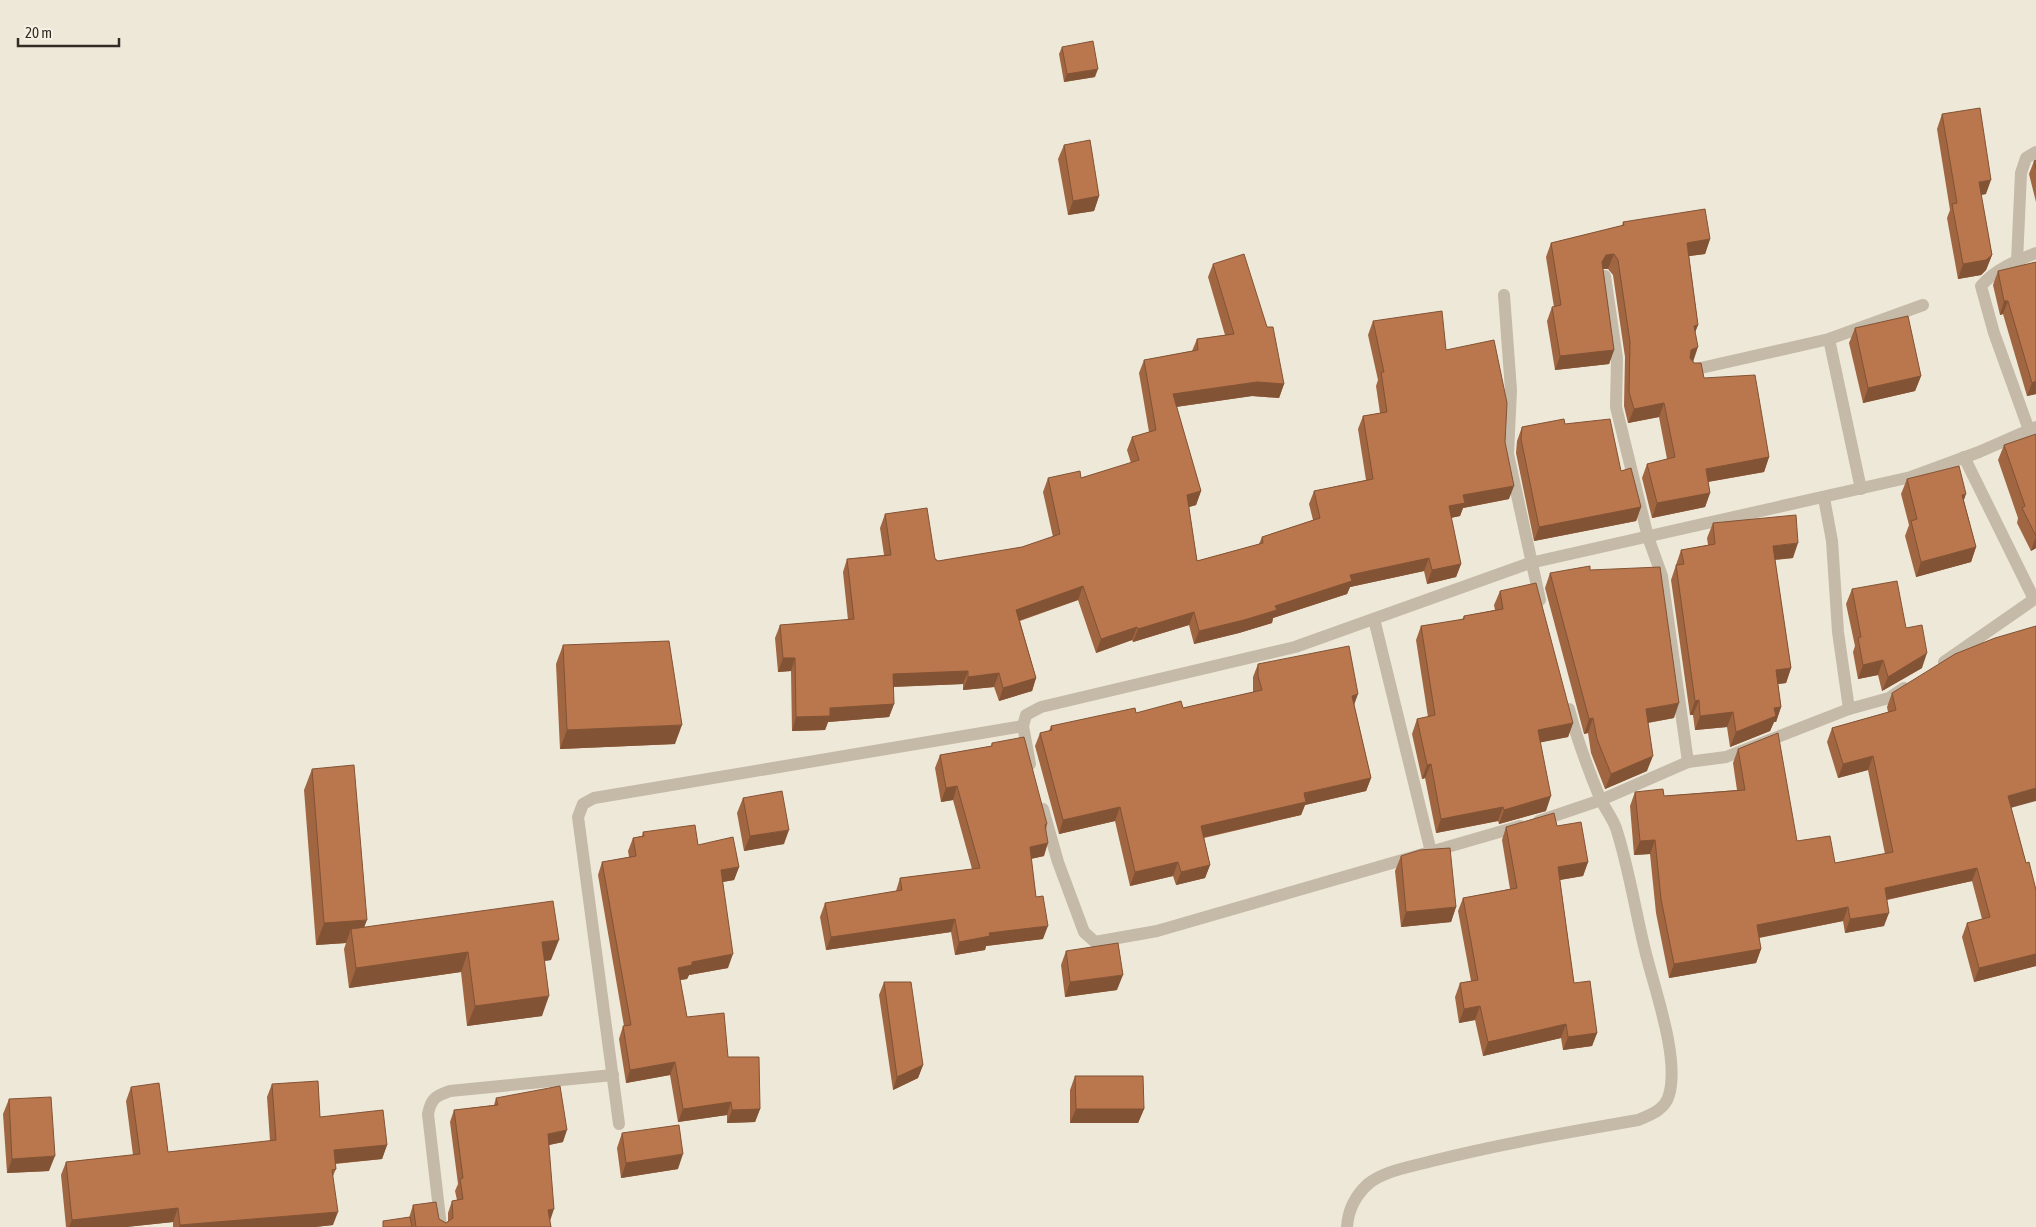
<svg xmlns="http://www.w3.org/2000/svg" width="2036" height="1227" font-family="'Asap Condensed',sans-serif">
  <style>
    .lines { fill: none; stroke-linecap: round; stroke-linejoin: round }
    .minor { stroke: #c5b9a7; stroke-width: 12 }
    .wall { fill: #a06541 }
    .shaded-wall { fill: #825335 }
    .building { fill: #ba764c; stroke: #825335 }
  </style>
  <rect width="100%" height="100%" fill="#eee8d9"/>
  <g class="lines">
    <g class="minor">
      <path d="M2017,261L2021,173L2026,158L2036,152"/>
      <path d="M1605,276L1617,358L1616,407L1648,537L1662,576L1688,762"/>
      <path d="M1504,295L1511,390L1508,454L1540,600"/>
      <path d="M1829,339L1861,489"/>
      <path d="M1692,370L1829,339L1923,305"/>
      <path d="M2029,430L1994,333L1981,286C1995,269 2016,261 2036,253"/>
      <path d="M1964,457L2034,599"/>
      <path d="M1824,498L1832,541L1838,632L1849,709"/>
      <path d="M1374,619L1431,852"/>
      <path d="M1944,662L2036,598"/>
      <path d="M1030,764L1023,726L1026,715L1041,707L1295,647L1530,563L1911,477L1979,452L2036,427"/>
      <path d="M1043,809L1058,862L1084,932L1095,942L1157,931L1520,826"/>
      <path d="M1539,821L1601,800L1688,762L1726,757L1849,709L1889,698L1904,688"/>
      <path d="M619,1124L578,817L583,804L594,798L1023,726"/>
      <path d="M441,1227L428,1114C431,1099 435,1096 450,1091L613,1075"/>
      <path d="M1347,1227C1348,1210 1355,1196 1368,1184C1385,1170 1411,1167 1432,1161C1500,1144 1569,1132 1638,1120C1650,1115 1665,1110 1669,1095C1680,1058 1654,988 1645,950C1635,910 1629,868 1616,828C1612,817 1605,809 1600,798C1588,769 1577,739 1569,709"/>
    </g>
  </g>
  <g class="wall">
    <path d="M1062,47L1095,77L1064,82L1059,54Z"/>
    <path d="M1942,114L1986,194L1981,195L1992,255L1986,270L1981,275L1958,279L1947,218L1950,210L1937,129Z"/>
    <path d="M1064,145L1099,196L1094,211L1068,215L1058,159Z"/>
    <path d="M2036,160V202L2029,174L2034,161Z"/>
    <path d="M1623,222L1710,239L1705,254L1689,256L1698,325L1695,332L1693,361L1704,378L1769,457L1764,472L1708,482L1710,493L1705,507L1652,518L1642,478L1647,464L1667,459L1659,417L1628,423L1624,406L1625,357L1613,275L1608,269H1603L1614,350L1609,364L1555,370L1547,321L1552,307H1554L1546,257L1551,243L1622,226Z"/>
    <path d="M2036,262V394L2027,396L2003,314L2000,315L1993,285L1998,271Z"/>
    <path d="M1213,264L1284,384L1279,398L1252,396L1176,407L1201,491L1196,505L1189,507L1197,561L1259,544L1262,537L1313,520L1309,504L1314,491L1366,480L1358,429L1363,416L1380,413L1376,386L1378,380L1368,335L1373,321L1446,350L1505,442L1509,499L1463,508L1460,516L1451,518L1461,564L1456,577L1427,584L1424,571L1350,587L1347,594L1273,618L1272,623L1239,633L1194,644L1189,625L1133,642L1132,640L1096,653L1078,600L1020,621L1036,678L1032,691L999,701L994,687L963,690V684L893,687L894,704L889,717L828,722L825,730L792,731L791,671L778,672L775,638L780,625L848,620L843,572L847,559L884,555L880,528L885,514L938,561L1022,547L1053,537L1043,492L1048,478H1081L1131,463L1127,450L1132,437L1149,432L1139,373L1144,360L1192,351L1197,339L1225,335L1208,277Z"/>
    <path d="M1855,328L1921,376L1915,391L1863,403L1849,343Z"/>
    <path d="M1565,424L1641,507L1636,521L1534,541L1516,453L1517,441L1522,427Z"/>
    <path d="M2036,434V548L2031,551L2017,523L2018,518L1998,460L2004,445Z"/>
    <path d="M1907,479L1964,501L1976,547L1971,562L1916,577L1905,536L1909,525L1901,494Z"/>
    <path d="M1713,523L1793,558L1775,560L1791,668L1786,683L1778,684L1781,707L1776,722H1774L1770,731L1730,747L1727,727L1695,730L1693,715H1690L1671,580L1681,550L1708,545L1707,538Z"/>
    <path d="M1550,573L1674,718L1648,723L1647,771L1605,789L1591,753L1588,733L1584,734L1545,588Z"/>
    <path d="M1852,589L1922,668L1882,691L1878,675L1858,679L1853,652L1855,646L1846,604Z"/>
    <path d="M1500,591L1573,723L1568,737L1540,742L1546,811L1499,824L1498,821L1436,833L1425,778L1422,779L1412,734L1417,719L1428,717L1416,640L1421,626L1462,620L1464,616L1495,610L1494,605Z"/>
    <path d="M563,645L675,744L560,749L556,664Z"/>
    <path d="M1258,664L1354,704L1371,778L1366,791L1305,805L1301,815L1204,838L1210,865L1205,878L1176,885L1173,876L1130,886L1115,821L1059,834L1035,746L1040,733L1049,731L1051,726L1183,708L1253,692V677Z"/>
    <path d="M1892,693L2011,807L2026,863L2036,890V966L1974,982L1962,937L1967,923L1982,919L1972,881L1887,900L1884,926L1845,933L1843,921L1759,938L1761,949L1756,963L1669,978L1656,913L1650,854L1634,855L1630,806L1635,792L1664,796L1737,790L1733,763L1738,749L1797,841L1835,863L1885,854L1868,770L1838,778L1827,742L1832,728L1888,712L1887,707Z"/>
    <path d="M992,743L1047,824L1046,830L1044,856L1031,859L1036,897L1043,939L986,946L985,950L955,955L951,932L826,950L820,917L825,903L896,891L900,878L972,869L953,800L941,802L935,768L940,755L991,746Z"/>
    <path d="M312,769L364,927L551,960L545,961L542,1016L467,1026L461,972L349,988L344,949L346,943L316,945L304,790Z"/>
    <path d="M743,798L784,844L744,851L737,813Z"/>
    <path d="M1557,826L1588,862L1583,876L1560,880L1574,983L1597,1033L1592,1046L1563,1050L1561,1038L1483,1056L1475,1020L1459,1023L1455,997L1460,983L1471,981L1458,911L1463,898L1510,889L1502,840L1506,827Z"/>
    <path d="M643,832L698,845L739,867L734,880L723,882L728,968L689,975L687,979L680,980L687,1017L728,1057L760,1109L755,1122L727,1123V1115L678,1122L670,1075L626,1083L619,1039L623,1026H624L598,875L602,862L629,857L628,851L633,838L642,836Z"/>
    <path d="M1401,856L1456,907L1451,922L1401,927L1395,871Z"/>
    <path d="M1066,951L1117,990L1065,997L1061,965Z"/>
    <path d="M884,982L923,1065L918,1078L893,1090L879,995Z"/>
    <path d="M1075,1076L1144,1109L1138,1123H1070V1090Z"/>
    <path d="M272,1084L320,1117L387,1145L382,1159L335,1164L336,1169L333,1176V1225L315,1227H173V1222L126,1227H66L61,1175L66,1162L133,1155L126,1101L131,1087L168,1152L270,1141L267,1097Z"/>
    <path d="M496,1098L563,1142L549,1145L550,1221L551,1227H383L409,1218L413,1205L446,1223L448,1221V1213L452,1201L457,1200L455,1191L458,1184L450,1122L454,1110L494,1105Z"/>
    <path d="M9,1099L49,1171L7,1173L3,1114Z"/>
    <path d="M622,1133L678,1169L621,1178L617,1148Z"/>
  </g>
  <g class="shaded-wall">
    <path d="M1098,69L1095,77L1064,82L1067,74Z"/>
    <path d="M1991,180L1986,194L1973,196L1979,182Z"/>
    <path d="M1099,196L1094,211L1068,215L1073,201Z"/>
    <path d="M1710,239L1705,254L1682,257L1687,243Z"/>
    <path d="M1614,254L1608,269H1600L1602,262L1606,255Z"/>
    <path d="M1992,255L1986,270L1981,275L1958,279L1963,264Z"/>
    <path d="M2004,301H2008L2003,314L2000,315Z"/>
    <path d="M1698,325L1692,340L1694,326Z"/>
    <path d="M1698,347L1693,362L1686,364L1691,350Z"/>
    <path d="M1614,350L1609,364L1555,370L1560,356Z"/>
    <path d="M1921,376L1915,391L1863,403L1868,388Z"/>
    <path d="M2036,381V394L2027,396L2032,383Z"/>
    <path d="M1257,382L1284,384L1279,398L1252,396L1168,408L1173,394Z"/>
    <path d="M1664,403L1659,417L1628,423L1634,409Z"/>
    <path d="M1769,457L1764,472L1701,483L1706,469Z"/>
    <path d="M1514,486L1509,499L1463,508L1460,516L1444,519L1449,506L1463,495Z"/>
    <path d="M1201,491L1196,505L1182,509L1187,495Z"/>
    <path d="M1710,493L1705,507L1652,518L1657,503Z"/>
    <path d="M1966,494L1961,509L1962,495Z"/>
    <path d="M1641,507L1636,521L1534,541L1539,527Z"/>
    <path d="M2036,536V548L2031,551Z"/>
    <path d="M1798,543L1793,558L1768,560L1773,546Z"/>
    <path d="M1976,547L1971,562L1916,577L1921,562Z"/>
    <path d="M1429,558L1424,571L1350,587L1347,594L1273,618L1272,623L1239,633L1194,644L1199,631L1350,575Z"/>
    <path d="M1461,564L1456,577L1427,584L1432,570Z"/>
    <path d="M1083,586L1078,600L1012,623L1016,610Z"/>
    <path d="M1194,612L1189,625L1133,642L1138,629Z"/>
    <path d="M1137,627L1132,640L1096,653L1101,639Z"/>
    <path d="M1927,653L1922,668L1882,691L1888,677Z"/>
    <path d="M783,658H795L791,671L778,672Z"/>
    <path d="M1883,660L1878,675L1858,679L1863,665Z"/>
    <path d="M1791,668L1786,683L1771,685L1776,670Z"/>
    <path d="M968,671L963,684L888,687L893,674Z"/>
    <path d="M999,673L994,687L963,690L968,677Z"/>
    <path d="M1036,678L1032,691L999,701L1003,688Z"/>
    <path d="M1358,694L1353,708L1352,696Z"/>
    <path d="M1699,700L1693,715H1690L1695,701Z"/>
    <path d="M1679,703L1674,718L1640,724L1646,709Z"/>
    <path d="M894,704L889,717L828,722L825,730L792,731L796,717L830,708Z"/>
    <path d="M1781,707L1776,722H1774L1770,731L1730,747L1736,732L1774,708Z"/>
    <path d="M1733,712L1727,727L1695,730L1700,716Z"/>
    <path d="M1593,718L1588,733L1584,734L1589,719Z"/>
    <path d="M1573,723L1568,737L1533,744L1538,730Z"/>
    <path d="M682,725L675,744L560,749L567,730Z"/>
    <path d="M1653,756L1647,771L1605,789L1611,774Z"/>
    <path d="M1873,756L1868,770L1838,778L1843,764Z"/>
    <path d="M1431,764L1425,778L1422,779L1427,765Z"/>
    <path d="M1371,778L1366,791L1305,805L1301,815L1196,839L1201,826L1304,793Z"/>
    <path d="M957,786L953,800L941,802L946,788Z"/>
    <path d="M2036,788V801L2003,810L2008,796Z"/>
    <path d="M1551,796L1546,811L1499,824L1504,810Z"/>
    <path d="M1120,807L1115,821L1059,834L1063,820Z"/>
    <path d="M1503,807L1498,821L1436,833L1441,819Z"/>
    <path d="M789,830L784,844L744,851L750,836Z"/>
    <path d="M1655,840L1650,854L1634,855L1640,841Z"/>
    <path d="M1048,843L1044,856L1025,860L1030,847Z"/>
    <path d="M1178,862L1173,876L1130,886L1135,872Z"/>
    <path d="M1588,862L1583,876L1553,881L1558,867Z"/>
    <path d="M1210,865L1205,878L1176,885L1181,872Z"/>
    <path d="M739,867L734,880L716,883L721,870Z"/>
    <path d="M1977,868L1972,881L1880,901L1885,888Z"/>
    <path d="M1456,907L1451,922L1401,927L1406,912Z"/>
    <path d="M1848,907L1843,921L1752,939L1757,925Z"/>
    <path d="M1889,913L1884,926L1845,933L1850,919Z"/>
    <path d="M955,919L951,932L826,950L831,937Z"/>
    <path d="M367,920L359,941L351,929L346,943L316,945L324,923Z"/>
    <path d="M1048,926L1043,939L986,946L985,950L955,955L959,942L989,933Z"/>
    <path d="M559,940L551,960L535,962L542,942Z"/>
    <path d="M1761,949L1756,963L1669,978L1674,964Z"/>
    <path d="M468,952L461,972L349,988L356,968Z"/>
    <path d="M733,954L728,968L689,975L687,979L673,981L678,968L692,962Z"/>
    <path d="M2036,954V966L1974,982L1979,968Z"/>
    <path d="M1123,975L1117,990L1065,997L1070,982Z"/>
    <path d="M549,996L542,1016L467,1026L475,1006Z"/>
    <path d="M1480,1006L1475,1020L1459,1023L1464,1009Z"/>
    <path d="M1566,1024L1561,1038L1483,1056L1488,1042Z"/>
    <path d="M1597,1033L1592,1046L1563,1050L1568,1037Z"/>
    <path d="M675,1062L670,1075L626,1083L630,1070Z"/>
    <path d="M923,1065L918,1078L893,1090L897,1077Z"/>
    <path d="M731,1102L727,1115L678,1122L683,1109Z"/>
    <path d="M760,1109L755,1122L727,1123L732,1110Z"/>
    <path d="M1076,1109H1144L1138,1123H1070Z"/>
    <path d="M567,1130L563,1142L544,1146L548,1134Z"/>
    <path d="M387,1145L382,1159L329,1164L334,1150Z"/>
    <path d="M683,1154L678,1169L621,1178L626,1163Z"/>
    <path d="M55,1156L49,1171L7,1173L12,1159Z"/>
    <path d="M178,1208L173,1222L126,1227H69L72,1220Z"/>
    <path d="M554,1209L550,1221L548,1210Z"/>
    <path d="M338,1212L333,1225L315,1227H179L180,1225Z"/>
  </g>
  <g class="building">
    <path d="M1093,41L1098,69L1067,74L1062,47Z"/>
    <path d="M1980,108L1991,180L1979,182L1992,255L1986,260L1963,264L1952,204L1957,203L1942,114Z"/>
    <path d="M1090,140L1099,196L1073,201L1064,145Z"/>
    <path d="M2036,160V169L2034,161Z"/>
    <path d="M1705,209L1710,239L1687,243L1698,325L1694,326L1698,347L1691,350L1690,358L1694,363H1701L1704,378L1755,375L1769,457L1706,469L1710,493L1657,503L1647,464L1675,457L1664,403L1634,409L1629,392L1630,342L1618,260L1614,254L1606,255L1602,262L1614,350L1560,356L1552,307L1561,305L1551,243L1624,225L1623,222Z"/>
    <path d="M1244,254L1267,327H1273L1284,384L1257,382L1173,394L1201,491L1187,495L1197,561L1263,543L1262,537L1320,518L1314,491L1373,479L1363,416L1387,412L1381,372H1384L1373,321L1442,311L1446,350L1494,340L1507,403L1505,442L1514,486L1463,495L1465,503L1449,506L1461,564L1432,570L1429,558L1350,575L1352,581L1275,606L1277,610L1244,620L1199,631L1194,612L1138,629L1137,627L1101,639L1083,586L1016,610L1036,678L1003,688L999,673L968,677V671L893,674L894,704L830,708V716L796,717L795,658H783L780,625L854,619L847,559L891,555L885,514L927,508L935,559L938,561L1022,547L1060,534L1048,478L1080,471L1081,478L1139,460L1132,437L1156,430L1144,360L1198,350L1197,339L1234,334L1213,264Z"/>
    <path d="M2036,262V381L2032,383L2008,301H2004L1998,271Z"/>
    <path d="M1908,316L1921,376L1868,388L1855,328Z"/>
    <path d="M1564,419L1565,424L1610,419L1621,471L1631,468L1641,507L1539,527L1521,439L1522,427Z"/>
    <path d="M2036,434V536L2022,508L2025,506L2004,445Z"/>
    <path d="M1959,466L1966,494L1962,495L1976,547L1921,562L1911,521L1917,519L1907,479Z"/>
    <path d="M1796,515L1798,543L1773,546L1791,668L1776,670L1781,707L1774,708L1776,716L1736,732L1733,712L1700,716L1699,700L1695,701L1676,565L1684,564L1681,550L1715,544L1713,523Z"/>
    <path d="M1590,566V570L1660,567L1679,703L1646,709L1653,756L1611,774L1597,739L1593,718L1589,719L1550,573Z"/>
    <path d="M1897,581L1906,628L1922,625L1927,653L1888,677L1883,660L1863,665L1858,638L1861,637L1852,589Z"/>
    <path d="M1536,583L1573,723L1538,730L1551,796L1504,810L1503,807L1441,819L1431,764L1427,765L1417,719L1435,715L1421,626L1464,619V616L1503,609L1500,591Z"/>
    <path d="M2036,626V788L2008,796L2026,863L2029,862L2036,890V954L1979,968L1967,923L1990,917L1977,868L1885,888L1889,913L1850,919L1848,907L1757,925L1761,949L1674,964L1661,899L1655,840L1640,841L1635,792L1663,789L1664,796L1745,790L1738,749L1778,733L1797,841L1830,836L1835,863L1893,852L1873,756L1843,764L1832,728L1896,710L1892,693L1955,654L1995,638Z"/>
    <path d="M669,641L682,725L567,730L563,645Z"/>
    <path d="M1349,646L1358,694L1352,696L1371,778L1304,793L1306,802L1201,826L1210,865L1181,872L1178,862L1135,872L1120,807L1063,820L1040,733L1052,730L1051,726L1135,708L1136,713L1181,701L1183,708L1262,690L1258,676V664Z"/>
    <path d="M1024,737L1047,824L1045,825L1048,843L1030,847L1036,897L1043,896L1048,926L989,933L990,936L959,942L955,919L831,937L825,903L902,890L900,878L980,868L957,786L946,788L940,755L992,746V743Z"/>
    <path d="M354,765L367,920L324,923L312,769Z"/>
    <path d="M782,791L789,830L750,836L743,798Z"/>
    <path d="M1554,813L1557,826L1581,822L1588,862L1558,867L1574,983L1590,981L1597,1033L1568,1037L1566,1024L1488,1042L1480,1006L1464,1009L1460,983L1478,980L1463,898L1517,888L1506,827Z"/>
    <path d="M695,825L698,845L733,837L739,867L721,870L733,954L692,962V965L678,968L687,1017L724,1013L728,1057H759L760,1109L732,1110L731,1102L683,1109L675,1062L630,1070L623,1026L631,1025L602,862L636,856L633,838L644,836L643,832Z"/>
    <path d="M1450,848L1456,907L1406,912L1401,856L1420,850Z"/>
    <path d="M553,901L559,940L542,942L549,996L475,1006L468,952L356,968L351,929Z"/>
    <path d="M1118,943L1123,975L1070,982L1066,951Z"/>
    <path d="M884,982H911L923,1065L897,1077Z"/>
    <path d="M1075,1076H1143L1144,1109H1076Z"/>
    <path d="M318,1081L320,1117L383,1110L387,1145L334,1150L336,1169L332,1170L338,1212L180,1225L178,1208L72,1220L66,1162L140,1154L131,1087L159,1083L168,1152L276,1140L272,1084Z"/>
    <path d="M560,1086L567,1130L548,1134L554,1209L548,1210L551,1227H416L413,1205L436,1202L439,1219L446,1223L453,1218L452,1201L463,1199L460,1179L463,1178L454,1110L498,1105L496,1098Z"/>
    <path d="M51,1097L55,1156L12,1159L9,1099Z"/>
    <path d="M679,1125L683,1154L626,1163L622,1133Z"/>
    <path d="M410,1217L412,1227H383V1221Z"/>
  </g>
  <path d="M18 38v8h101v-8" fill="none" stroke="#322c27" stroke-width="2.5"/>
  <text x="25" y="38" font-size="15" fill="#322c27" stroke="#f7f1e5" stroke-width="4" paint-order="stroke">20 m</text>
</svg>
